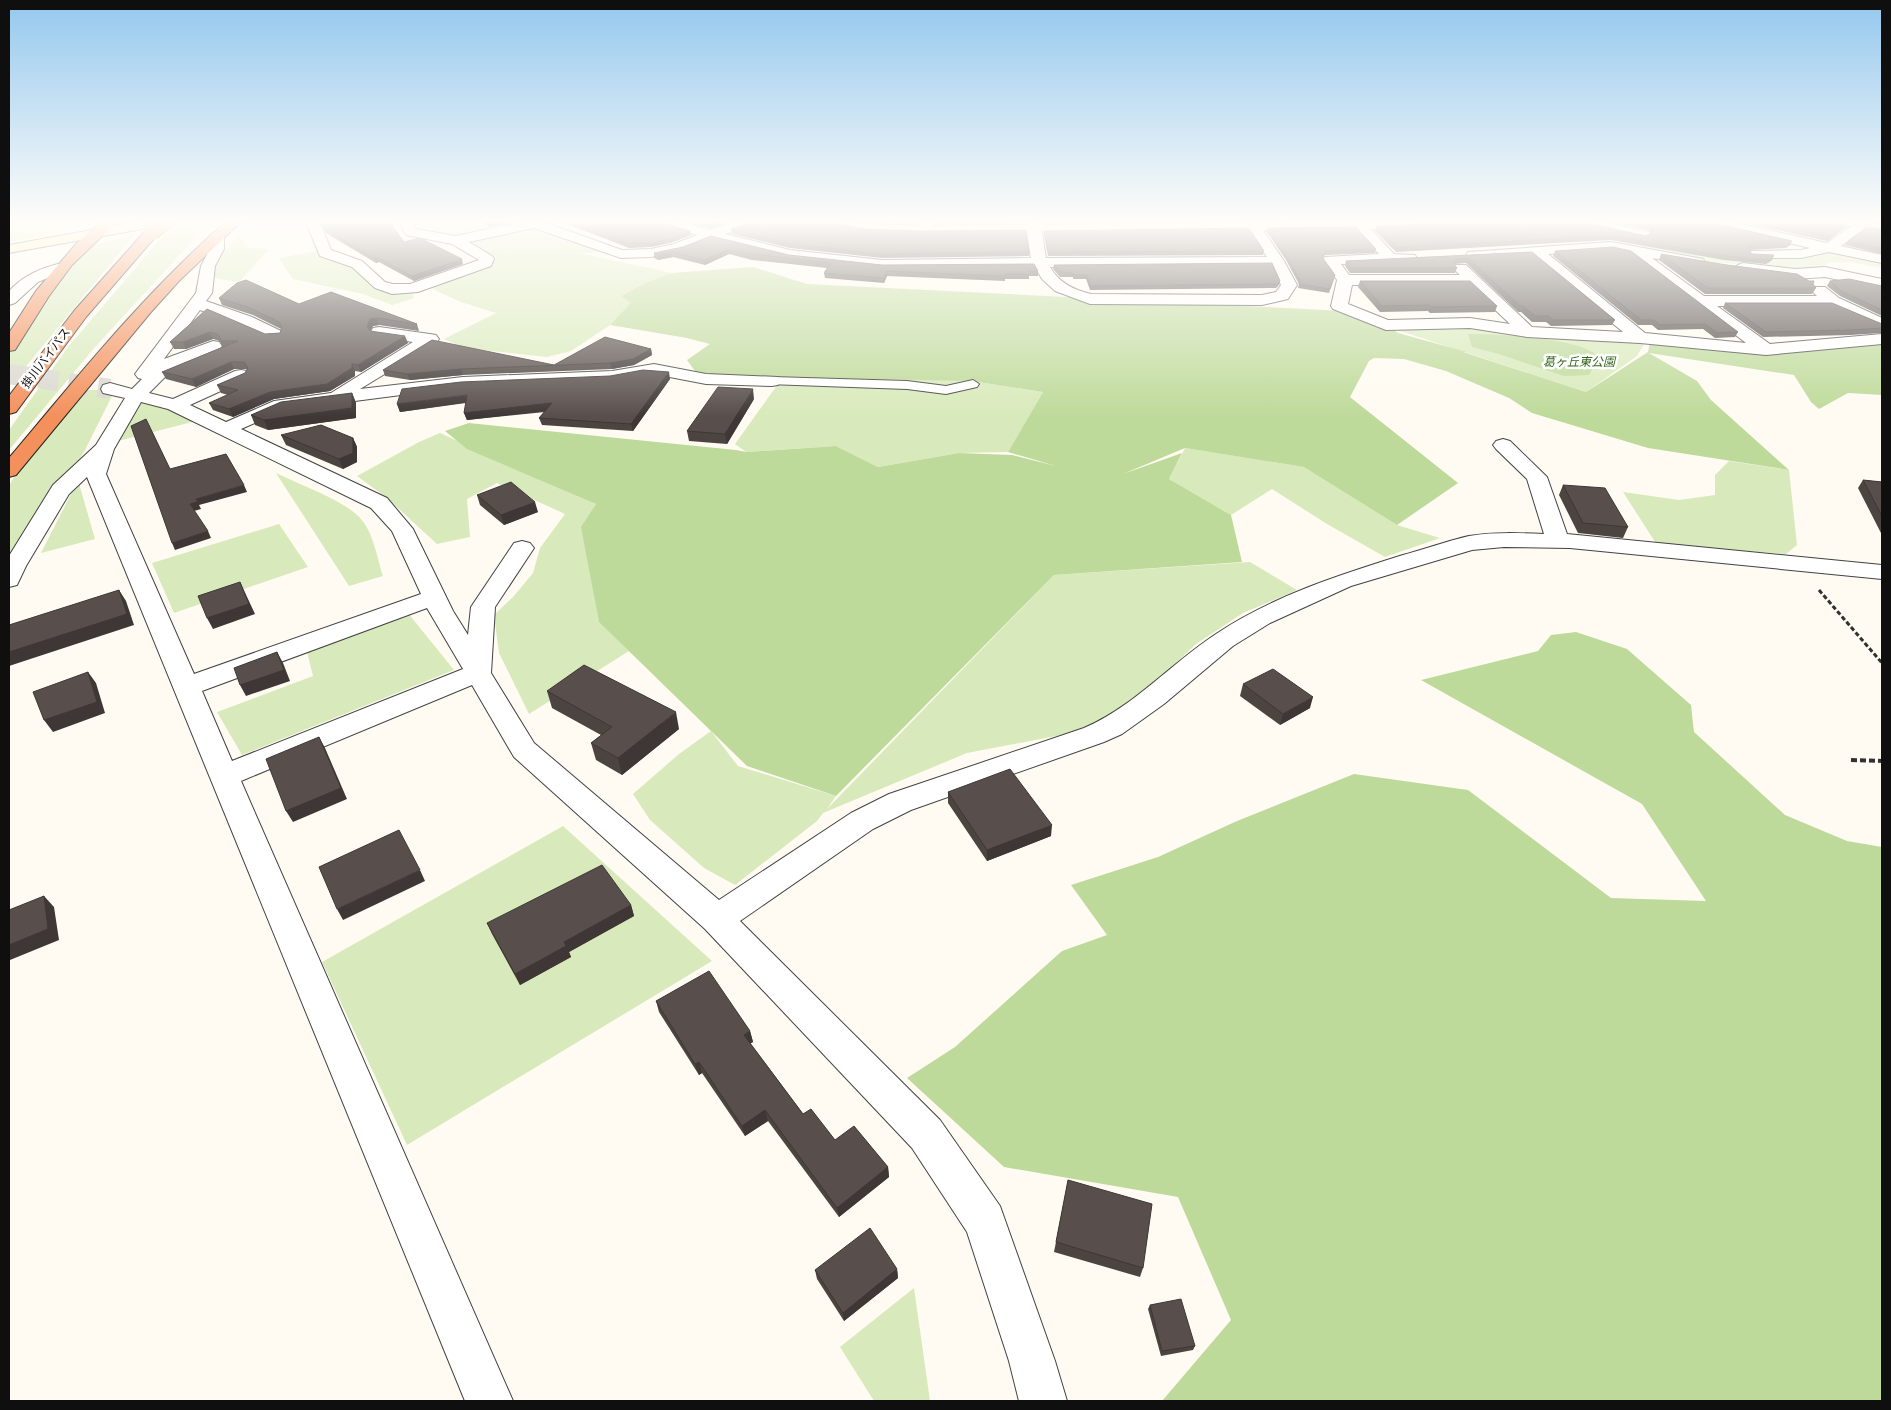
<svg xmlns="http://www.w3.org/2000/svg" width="1891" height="1410" font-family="'Zilla Slab','Noto Sans JP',serif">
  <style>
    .green { fill: #d8eabb }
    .forest { fill: #beda9a }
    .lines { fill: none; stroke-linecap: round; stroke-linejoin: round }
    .street-tunnel { stroke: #dbd8d0; stroke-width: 20; stroke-dasharray: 20 10; stroke-linecap: butt }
    .lane-casing { stroke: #424242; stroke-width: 2 }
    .street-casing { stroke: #424242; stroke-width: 2 }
    .secondary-casing { stroke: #313131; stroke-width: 2 }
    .highway-casing { stroke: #202020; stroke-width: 2 }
    .path-far1 { stroke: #313131; stroke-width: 3; stroke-dasharray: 4.5 2.5; stroke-linecap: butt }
    .path { stroke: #313131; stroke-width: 4; stroke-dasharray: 6 3; stroke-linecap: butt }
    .lane { fill: #fff; fill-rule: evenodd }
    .street { fill: #fff; fill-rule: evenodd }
    .secondary { fill: #feecae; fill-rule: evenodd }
    .highway { fill: #f3905c; fill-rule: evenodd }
    .highway-bridge-casing { stroke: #202020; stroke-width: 17; stroke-linecap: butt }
    .highway-bridge { stroke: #f3905c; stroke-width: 16 }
    .wall { fill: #4c4441 }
    .shaded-wall { fill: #3e3735 }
    .building { fill: #584f4c; stroke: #3e3735 }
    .labels { text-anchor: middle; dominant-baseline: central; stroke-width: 5; stroke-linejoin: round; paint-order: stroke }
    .far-street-label { font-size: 12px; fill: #0f0f0f; stroke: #fff }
    .far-park-label { font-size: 12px; font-style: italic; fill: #36671f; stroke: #fff }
  </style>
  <rect width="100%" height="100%" fill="#fffbf2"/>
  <g class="green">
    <path d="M32,220H68L62,232L9,242V223Z"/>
    <path d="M412,220H469L485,230L463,235L421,231Z"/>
    <path d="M194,224L207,225L95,347L9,450V430L68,347L169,229Z"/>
    <path d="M528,228L608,252L580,253L672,273L645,283L621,296L632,303L610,325L571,351L547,357L464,348L444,339L496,313L461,302L426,286L496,262L466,240Z"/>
    <path d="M135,234L9,387V355L30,311L87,247Z"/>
    <path d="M238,236L250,248L269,249L239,282L207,277L214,264Z"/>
    <path d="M1650,239L1793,258L1832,252L1882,262V268L1850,262L1828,263L1821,268L1803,269L1757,266L1714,262L1638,248Z"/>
    <path d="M317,251L357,264L379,284L412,289L414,298L392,305L363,294L293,279L279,258Z"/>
    <path d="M1470,323L1647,339L1637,356L1586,392L1391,328Z"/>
    <path d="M911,377L972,381L1043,392L1008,452L959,453L878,467L836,446L746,452L735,444L778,384Z"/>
    <path d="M81,390H115L85,450L9,577V486L16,473Z"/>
    <path d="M136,395L204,419L106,444Z"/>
    <path d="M440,433L596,504L582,527L599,621L629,651L529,714L499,653L494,615L513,597L533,573L540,548L565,514L497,483L467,499L470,537L437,544L387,498L357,476L419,442Z"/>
    <path d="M1185,448L1305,467L1397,525L1440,538L1385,557L1327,524L1272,489L1231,515L1169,479Z"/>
    <path d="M1729,461L1789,470L1797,545L1786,554L1657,545L1623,492L1679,500L1715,495V475Z"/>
    <path d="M276,473C298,484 346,501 361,519C374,534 377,558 383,576L349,586Z"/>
    <path d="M78,480L95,539L41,553Z"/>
    <path d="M279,524L308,567L174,613L152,563Z"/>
    <path d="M1250,562L1297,590L1243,613L1196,644L1151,686L1088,730L967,753L823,813L817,821L735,885L704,868L650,820L633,794L679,754L711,731L738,766L836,796L827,809L1054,575Z"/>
    <path d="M408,613L454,670L242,755L217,712L313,676L306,648Z"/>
    <path d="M563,826L712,961L407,1145L322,962Z"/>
    <path d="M914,1288L930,1401H874L840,1347Z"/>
  </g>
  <g class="forest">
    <path d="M753,267L807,284L1345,311L1391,328L1398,333L1467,352H1463L1586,392L1648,352L1650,342L1774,352L1882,340V395L1848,393L1819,409L1811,402L1794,375L1649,353L1697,381L1711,400L1789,470L1648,448L1532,413L1509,398L1446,371L1404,359L1374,358L1369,361L1350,397L1458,483L1397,525L1304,467L1185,448L1123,474L1182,453L1169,479L1231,515L1242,562L1054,575L836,796L747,766L599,622L581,527L596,504L467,449L445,431L469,423L736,450L746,452L836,446L878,467L959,453L1012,455L1056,466L1008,452L1043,392L972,381L879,379L809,383L700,378L687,360L710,344L687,338L610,325L631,303L621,296L645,283L672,273Z"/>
    <path d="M1468,334C1497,334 1579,337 1599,357L1589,375L1564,376L1499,354L1472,347Z"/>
    <path d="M1576,632L1627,649L1691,705L1694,732L1785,815L1847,841L1882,847V1401H1162L1231,1320L1178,1197L1004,1167L907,1078L955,1047L1062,951L1107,935L1071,885L1158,857L1237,821L1354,774L1468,790L1611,898L1706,901L1642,804L1421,680L1538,651L1551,635Z"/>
  </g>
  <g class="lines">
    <path class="street-tunnel" d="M9,374L110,389"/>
    <defs>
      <path id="lane" d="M772,377L907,381L946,386L973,380L979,384L977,387L946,394L907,389L768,384L766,381L768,378Z"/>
      <g id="street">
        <path d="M305,220H319L331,250L362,261L385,282L393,284H410L479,260L452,244L406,235L398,220H412L416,229L456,236L520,222L518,220H538L622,250L651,249L674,244L697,235L655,223L653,220H675L710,230L738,220H758L756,223L725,234L790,250L882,260L1031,258L1027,233L1029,220H1043L1042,233L1046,258L1267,257L1242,220H1256L1284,261L1297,285L1288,299L1262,305L1090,304L1055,291L1042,279L1035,267L882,268L790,258L712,239L683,250L651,257L621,258L534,228L469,242L492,256L494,259L491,266L418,292L392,294L375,288L352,267L320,256ZM1272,265L1281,285L1276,292L1262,295L1091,294C1074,290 1059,283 1050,267Z"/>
        <path d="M924,220H939L927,233H917L915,230Z"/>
        <path d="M1348,220H1362L1394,254L1415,255L1417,258L1415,261L1410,262L1341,264L1349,275H1460L1453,268L1456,265H1466L1532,327L1623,332L1531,256L1473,259L1468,258L1466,255L1468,252L1611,242L1698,258L1703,259L1705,262L1703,265L1698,266L1652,258L1704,296H1817L1811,290L1813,287H1825L1839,298L1882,318V329L1830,306H1717L1770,344L1882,334V344L1766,355L1640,343L1527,337L1470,328L1386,330L1333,309L1331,306L1337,280L1323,260L1325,257L1379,254ZM1611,250L1630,254L1746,343L1645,333L1548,254ZM1352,285H1469L1510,324L1470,318L1388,320L1348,304Z"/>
        <path d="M1571,220H1596L1649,232L1651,235L1644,239L1573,223Z"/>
        <path d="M1696,220H1722L1827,243L1860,220H1876L1841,246L1882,255V263L1829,252L1801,258H1755L1750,257L1748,254L1750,251L1801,250L1810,248L1703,224Z"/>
        <path d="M217,232L222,233L224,236V249L215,266L212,293L206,301L252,317L281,331L283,335L281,339H269L240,325L200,310L164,359L213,341L219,342L222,346L219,350L175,367L149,393L173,399L235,371L241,370L247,371L250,375L247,379L190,405L226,422L274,401L331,393L413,342L373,336L371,332L373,328L379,327L430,334L436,335L439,339L436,343L360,389L463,377L612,371L654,364L706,374L778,377L781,381L778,385L772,386L706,384L654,374L612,381L463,387L285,410L241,429L387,498L413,529L453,611L468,635L471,607L514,543L522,541L530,543L534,548L495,607L491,673L534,743L719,900L851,813L889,794L1084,728C1135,706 1170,664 1216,634C1273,596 1339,575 1403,555C1425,549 1447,541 1469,536C1493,532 1519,533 1544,534L1527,479L1496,449L1493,445L1496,441L1503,439L1510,441L1547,477L1567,534L1882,565V579L1570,548L1504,547L1472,550L1351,586L1270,623L1233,646L1164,704L1122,734L1104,742L911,810L873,829L740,921L940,1120L1000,1206L1055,1361L1067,1401H1019L1009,1361L967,1232L912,1148L705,929L514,757L472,685L241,781L513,1401H465L87,477L69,494L26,566L17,585L9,587V556L53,485L96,445L125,398L103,393L101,389L103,385L110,383L132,389L142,379L138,378L135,374L196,293L201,266L210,249V236L212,233ZM141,402L168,409L371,508L392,531L421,594L194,674L106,474L114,449ZM427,608L463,669L232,761L202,691Z"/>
        <path d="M62,263L67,264L69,267L67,270L38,282L15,303L9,305V291C24,275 41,268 62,263Z"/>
        <path d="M1743,263L1795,269L1825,267L1882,279V289L1825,277L1795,279L1738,271L1735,268L1738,265Z"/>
      </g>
      <g id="secondary">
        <path d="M147,220H177L170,224L9,253V245Z"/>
        <path d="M815,220H844L865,224L922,226L1469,220L1462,224L1396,229L922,234C904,234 825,232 815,220Z"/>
        <path d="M1832,220H1859L1882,225V233L1834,223Z"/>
      </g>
      <g id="highway">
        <path d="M103,220H119L72,265L49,296L15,350L9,351V333L36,291L76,244Z"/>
        <path d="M228,220H243L179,281L151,312L16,475L9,477V458C79,375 146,291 228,220Z"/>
        <path d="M152,228L159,232L157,235L86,317L16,412L9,414V396L74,311L147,229Z"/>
      </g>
    </defs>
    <use href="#lane" class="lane-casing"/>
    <use href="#street" class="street-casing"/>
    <use href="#secondary" class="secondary-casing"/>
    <use href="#highway" class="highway-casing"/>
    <path class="path-far1" d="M1819,590L1882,663"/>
    <path class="path" d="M1851,760L1882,761"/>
    <use href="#lane" class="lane"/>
    <use href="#street" class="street"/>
    <use href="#secondary" class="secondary"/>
    <use href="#highway" class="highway"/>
    <defs>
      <path id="highway-bridge" d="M152,232L166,220"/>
    </defs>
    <use href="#highway-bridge" class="highway-bridge-casing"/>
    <use href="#highway-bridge" class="highway-bridge"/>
  </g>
  <g class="wall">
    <path d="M321,220L404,242L463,264L414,281L379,262L376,263L326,233Z"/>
    <path d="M480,220H517L516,221L489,227Z"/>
    <path d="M557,220H653L690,231L691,235L673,242L651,247L629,248Z"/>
    <path d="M682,220H733L710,228Z"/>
    <path d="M854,220H922L918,224L865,222Z"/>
    <path d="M938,220H1028L1027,223L938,224Z"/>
    <path d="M1044,220H1241L1240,221L1045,223Z"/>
    <path d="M1604,220H1702L1705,221L1792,241L1790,245L1786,248L1749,250L1752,254L1774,255L1772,260L1766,264L1724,260L1611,240L1396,252L1375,231L1377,227L1464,221L1646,236L1651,233L1649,230Z"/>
    <path d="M1731,220H1836L1846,227L1827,241Z"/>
    <path d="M1878,220H1882V223L1877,222Z"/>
    <path d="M821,221L865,229L1029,252V256L882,258L790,248L732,234L731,229Z"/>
    <path d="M1267,228L1376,249L1375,253L1325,255L1323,258L1335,275L1329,293L1298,288L1299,284L1286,260L1267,232Z"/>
    <path d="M1882,229V254L1845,245L1848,241Z"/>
    <path d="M1044,231L1264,251L1263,255L1048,256L1044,235Z"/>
    <path d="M711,236L789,255L882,265L1038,271V276H1029V279H1005V281L887,276L884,283L825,278L824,273L827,268L752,260L729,254L705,265L673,257L658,260L654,258V253L683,247Z"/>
    <path d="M1555,251L1738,332L1735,337L1715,338L1703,329L1658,330L1652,325H1638L1553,256Z"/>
    <path d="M1532,252L1615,320L1612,325L1551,326L1546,322H1532L1521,312H1518L1466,263L1455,264H1454L1457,268L1455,273H1350L1345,266L1346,261Z"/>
    <path d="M1661,254L1816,288L1812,294H1705L1659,260Z"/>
    <path d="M1054,265L1280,281L1279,285L1276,288L1090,290L1086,279H1073V277H1060L1053,269Z"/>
    <path d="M1360,281L1497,306L1495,312L1430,313L1428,311L1380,312L1358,287Z"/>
    <path d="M1830,281L1882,286V316L1840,296L1827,286Z"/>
    <path d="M219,298L299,304L417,324L419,331L379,325L373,326L370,331L408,343L361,372L355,371V376L330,391L274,399L233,417L213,410L209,403L228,395L221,393L217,385L245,373L247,369H234L196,387L166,379L162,372L222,347L220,341L213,339L186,349H174L170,342L207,309L265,334L280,333L281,329L253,315L222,305Z"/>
    <path d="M1725,303L1882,324V333L1850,335L1763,337L1723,308Z"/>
    <path d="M651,349L652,355L634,365L612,369L463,375L410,380L385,376L383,370L554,365Z"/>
    <path d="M670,379L633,431L542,425L539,418L545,412L467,420L464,413L466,403L400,412L397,404Z"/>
    <path d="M352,393L356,403V418L268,430L255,425L251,415Z"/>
    <path d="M754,399L727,444L689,441L687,431Z"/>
    <path d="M281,435L353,438L357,447V462L343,469L286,445Z"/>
    <path d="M1863,480L1882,482V535L1858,488Z"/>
    <path d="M1563,485L1628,527L1623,538L1578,533L1559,495Z"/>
    <path d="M477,495L538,512L504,525L480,505Z"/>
    <path d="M1243,684L1310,708L1280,725L1240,696Z"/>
    <path d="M547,691L679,729L622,775L596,760L591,743L601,735L552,708Z"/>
    <path d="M948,792L1051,836L987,861L948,803Z"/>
    <path d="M631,905L634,916L569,952L571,957L520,985L492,934L487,923Z"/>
    <path d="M656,1001L750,1031L753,1042L750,1043L803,1114L835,1140L888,1167L889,1177L839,1217L768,1121L745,1136L702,1073L699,1075L659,1012Z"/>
    <path d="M1068,1180L1143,1268L1140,1277L1054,1252Z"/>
    <path d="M897,1269L898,1278L844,1321L817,1279L815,1270Z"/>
    <path d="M1150,1305L1195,1346L1193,1350L1161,1356L1148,1309Z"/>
  </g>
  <g class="shaded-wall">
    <path d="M499,220H517L516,221L489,227L487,223Z"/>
    <path d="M720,220H733L710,228L709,224Z"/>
    <path d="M918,220H922L918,224Z"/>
    <path d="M1848,223L1846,227L1827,241L1829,236Z"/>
    <path d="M690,231L691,235L673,242L651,247L650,243Z"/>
    <path d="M1792,241L1790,245L1786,248L1789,244Z"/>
    <path d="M728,249L729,254L705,265L704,260Z"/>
    <path d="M672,252L673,257L658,260V255Z"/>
    <path d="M1774,255L1772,260L1766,264L1769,260Z"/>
    <path d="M377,257L379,262L376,263L374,258Z"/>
    <path d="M462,259L463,264L414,281L412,276Z"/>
    <path d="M886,271L887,276L884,283V278Z"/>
    <path d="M377,318L379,325L373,326L369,333L367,326L370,319Z"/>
    <path d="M210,332L213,339L186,349L183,342Z"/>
    <path d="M405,336L408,343L361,372L358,365Z"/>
    <path d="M651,349L652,355L634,365L612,369L610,363Z"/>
    <path d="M231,362L234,369L196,387L192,379Z"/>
    <path d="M352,364L355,371V376L330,391L274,399L233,417L229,409L270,392Z"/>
    <path d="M461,369L463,375L410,380L407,374Z"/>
    <path d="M669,372L670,379L633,431L631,424Z"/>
    <path d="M753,389L754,399L727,444L725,434Z"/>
    <path d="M352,393L356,403V418L268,430L264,420Z"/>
    <path d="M467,395L469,402L400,412L397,404Z"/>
    <path d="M552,403L554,410L467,420L464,413Z"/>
    <path d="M353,438L357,447V462L343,469L339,459Z"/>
    <path d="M244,485L247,492L199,505L201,509L194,511L190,504L196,499Z"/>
    <path d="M535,502L538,512L504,525L501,515Z"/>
    <path d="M208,531L211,538L175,550L172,543Z"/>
    <path d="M240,582L255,614L213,629L207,618Z"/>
    <path d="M119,590L126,601L134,625L9,666V652Z"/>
    <path d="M277,652L283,663L290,681L246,696L240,685Z"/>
    <path d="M88,672L96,683L105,713L53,732L44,720Z"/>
    <path d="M1313,697L1310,708L1280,725L1283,714Z"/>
    <path d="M676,712L679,729L622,775L618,758Z"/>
    <path d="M319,737L325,748L347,799L293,822L286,811Z"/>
    <path d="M1052,825L1051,836L987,861V850Z"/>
    <path d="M420,870L425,881L343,920L337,909Z"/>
    <path d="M44,896L54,907L59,940L10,960L9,959V945Z"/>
    <path d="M631,905L634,916L569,952L571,957L520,985L515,974L564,942Z"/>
    <path d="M750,1031L753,1042L746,1046L744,1035Z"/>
    <path d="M699,1062L702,1073L699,1075L695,1064Z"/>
    <path d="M765,1110L768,1121L745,1136L742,1126Z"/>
    <path d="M888,1167L889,1177L839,1217L837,1208Z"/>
    <path d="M897,1269L898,1278L844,1321L843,1313Z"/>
  </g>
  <g class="building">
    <path d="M321,220H388L404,242L420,238L462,259L412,276L377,257L374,258L324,228Z"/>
    <path d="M484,220H499L487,223Z"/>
    <path d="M568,220H653L690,231L673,238L650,243H628Z"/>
    <path d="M696,220H720L709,224Z"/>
    <path d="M756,220H818L821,221L865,229L922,231L1026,230L1029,252L882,254L790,244L731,229Z"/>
    <path d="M1466,220H1574L1646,236L1655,231L1651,226L1626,220H1702L1705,221L1792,241L1789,244L1751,245L1749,250L1752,254L1774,255L1769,260L1726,256L1613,236L1397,247L1377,227L1464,221Z"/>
    <path d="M1753,220H1836L1848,223L1829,236Z"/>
    <path d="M1356,227L1376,249L1326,251L1322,257L1335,275L1330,289L1299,284L1300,280L1286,256L1267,228Z"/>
    <path d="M1867,227L1882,229V248L1848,241Z"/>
    <path d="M1249,228L1264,251L1048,252L1044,231Z"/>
    <path d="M711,236L789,255L882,265L1034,264L1038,271H1030V274H1006L1005,276L886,271L884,278L824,273L831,263L751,254L728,249L704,260L672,252L658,255L654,253L683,247Z"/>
    <path d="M1613,247L1631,251L1738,332L1717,333L1705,324L1660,325L1654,320H1641L1555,251Z"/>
    <path d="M1532,252L1615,320H1553L1548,316H1535L1523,306H1520L1468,258L1456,259L1453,263L1457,268H1351L1346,261Z"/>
    <path d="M1661,254L1727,265L1797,274L1809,281H1814L1813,284L1816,288H1708Z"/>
    <path d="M1272,263L1280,281L1277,284L1090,286L1087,275H1073V273L1060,272L1054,265Z"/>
    <path d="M1849,279L1882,286V310L1843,292L1830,281Z"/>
    <path d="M246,280L299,304L331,292L417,324L377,318L370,319L367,326L370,331L405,336L358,365L352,364V368L327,384L270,392L229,409L209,403L238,390L217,385L245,373L248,368L244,362H231L192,379L162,372L238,341H219L221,339L217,334L210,332L183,342H170L207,309L265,334L280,333L282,327L279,322L250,308L219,298L237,283Z"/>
    <path d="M1360,281H1470L1497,306L1432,307L1430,305L1382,306Z"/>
    <path d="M1725,303H1832L1882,324V328L1852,330L1766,332Z"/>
    <path d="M605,337L651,349L633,359L610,363L461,369L407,374L383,370L432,340L554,365Z"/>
    <path d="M643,370L669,372L631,424L539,418L552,403L464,413L467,395L397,404L402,389L461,382L610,376Z"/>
    <path d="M718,387L753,389L725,434L687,431Z"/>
    <path d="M352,393V408L264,420L251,415L281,402Z"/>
    <path d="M146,419L170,469L226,454L244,485L196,499L198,502L190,504L208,531L172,543L131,426Z"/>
    <path d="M321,425L353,438V453L339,459L281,435Z"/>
    <path d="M1863,480L1882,482V516Z"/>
    <path d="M511,482L535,502L501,515L477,495Z"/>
    <path d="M1563,485L1605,488L1628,527L1583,523Z"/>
    <path d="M240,582L249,604L207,618L198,596Z"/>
    <path d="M119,590L127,614L9,652V625Z"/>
    <path d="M277,652L284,670L240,685L234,668Z"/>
    <path d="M584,665L676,712L618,758L591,743L612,727L547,691Z"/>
    <path d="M1273,669L1313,697L1283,714L1243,684Z"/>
    <path d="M88,672L97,702L44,720L33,692Z"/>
    <path d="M319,737L341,788L286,811L266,759Z"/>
    <path d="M1010,769L1052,825L987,850L948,792Z"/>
    <path d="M399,830L420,870L337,909L319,867Z"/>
    <path d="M602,865L631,905L564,942L566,946L515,974L487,923Z"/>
    <path d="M44,896L48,929L9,945V910Z"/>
    <path d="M709,971L750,1031L744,1035L803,1114L811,1109L835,1140L854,1126L888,1167L837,1208L765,1110L742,1126L699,1062L695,1064L656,1001Z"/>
    <path d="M1068,1180L1152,1204L1143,1268L1056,1242Z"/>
    <path d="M870,1228L897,1269L843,1313L815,1270Z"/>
    <path d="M1181,1299L1195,1346L1162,1351L1150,1305Z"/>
  </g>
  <linearGradient id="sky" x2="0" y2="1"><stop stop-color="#94c8ee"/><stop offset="0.53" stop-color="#fffdf9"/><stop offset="1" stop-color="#fffdf9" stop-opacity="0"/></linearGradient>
  <rect width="1891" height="417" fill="url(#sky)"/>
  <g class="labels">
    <g class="far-street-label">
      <text transform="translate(46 358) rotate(-53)">掛川バイパス</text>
    </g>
    <g class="far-park-label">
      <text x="1579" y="362">葛ヶ丘東公園</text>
    </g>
  </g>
  <rect width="1891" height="1410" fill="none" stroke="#0f0f0f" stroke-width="20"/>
</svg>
